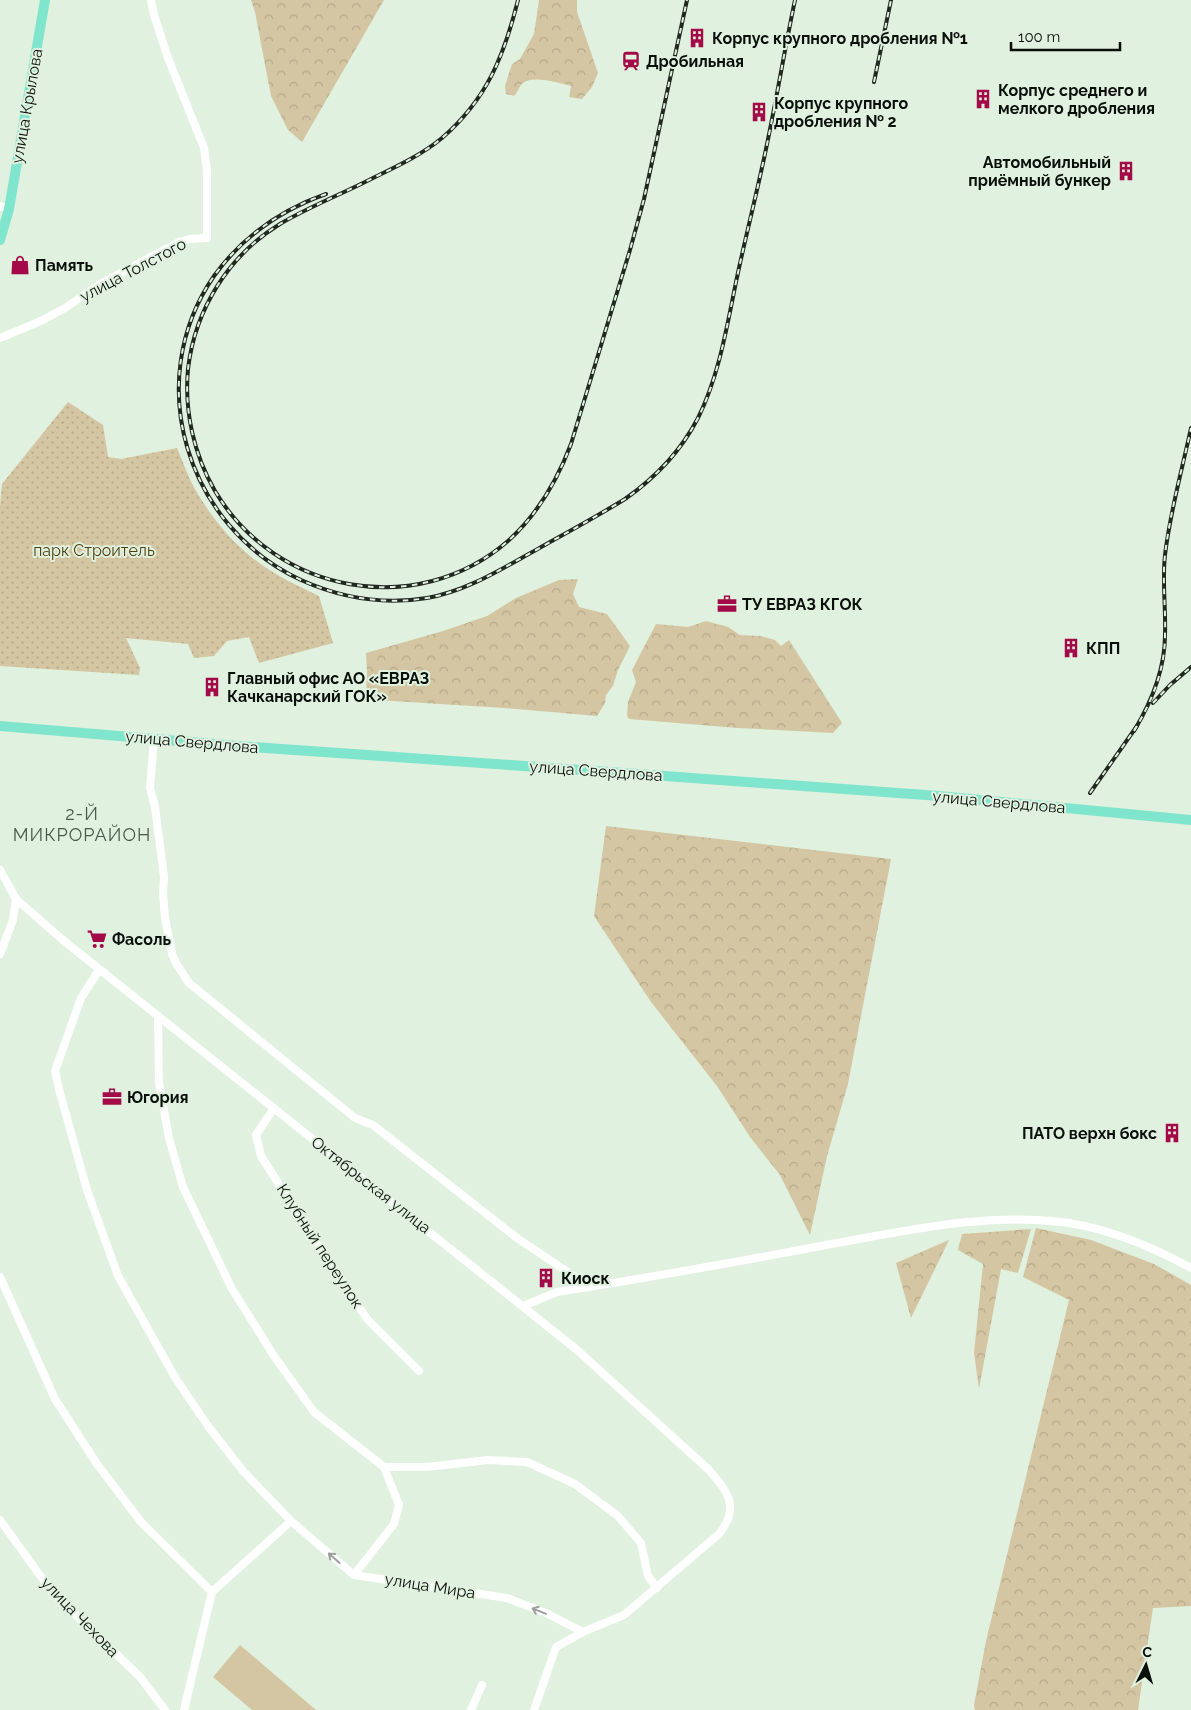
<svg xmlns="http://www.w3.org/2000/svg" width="1191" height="1710" font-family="Raleway,sans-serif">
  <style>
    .forest { fill: url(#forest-crowns) }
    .park { fill: url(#park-dots) }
    .pitch { fill: #d4c6a2 }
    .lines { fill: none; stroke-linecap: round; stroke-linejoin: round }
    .minor { stroke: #fff; stroke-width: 8 }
    .major { stroke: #80e5cd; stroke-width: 10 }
    .rail-casing { stroke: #202820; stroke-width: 4 }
    .rail { stroke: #e0f1df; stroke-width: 2; stroke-dasharray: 5.5; stroke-linecap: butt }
    .oneway { stroke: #9d9f9d }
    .labels { text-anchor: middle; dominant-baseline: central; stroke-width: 4; stroke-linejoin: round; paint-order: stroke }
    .poi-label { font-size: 16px; font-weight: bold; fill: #090f09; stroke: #e0f1df; text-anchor: start }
    .street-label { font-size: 16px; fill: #090f09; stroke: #e0f1df }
    .park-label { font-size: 16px; fill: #4e3e0b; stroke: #e0f1df }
    .neighbourhood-label { font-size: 18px; letter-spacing: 1px; fill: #4b594b; stroke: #e0f1df }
  </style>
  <defs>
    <pattern id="forest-crowns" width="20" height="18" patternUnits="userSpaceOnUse" patternTransform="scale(1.25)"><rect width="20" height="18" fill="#d4c6a2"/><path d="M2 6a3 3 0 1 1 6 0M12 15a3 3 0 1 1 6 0" fill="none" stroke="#b5a98a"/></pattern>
    <pattern id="park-dots" width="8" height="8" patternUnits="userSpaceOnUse" patternTransform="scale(1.25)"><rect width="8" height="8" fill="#d4c6a2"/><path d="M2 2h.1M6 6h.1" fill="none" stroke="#b5a98a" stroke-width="1.8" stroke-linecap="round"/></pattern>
  </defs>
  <rect width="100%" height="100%" fill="#e0f1df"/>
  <g class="forest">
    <path d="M251,0H384L302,142L288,130L271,96L255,12Z"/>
    <path d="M539,0H577V12L598,73L592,87L582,99L569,97L571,86C559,83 534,75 523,83C519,86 518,92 514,96L506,94L505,86L512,64L520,59L534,34Z"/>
    <path d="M578,579L573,594L579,607L607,614L630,646L618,670L613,686L606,695L605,703L597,716L504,708L376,700L366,697L367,672L366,653L443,631L487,616L516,598L559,580Z"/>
    <path d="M706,621L728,627L740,635L760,636L775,640L781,646L789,640L842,723L833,733L738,728L629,719L627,716L628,702L636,682L632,670L656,624L688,627Z"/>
    <path d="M606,826L891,859L848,1084L827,1156L810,1235L780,1175L750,1137L717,1086L651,1002L594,916Z"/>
    <path d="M1036,1228L1091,1240L1154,1264L1191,1285V1606L1153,1608L1138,1710H975L974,1705L986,1641L1069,1300L1023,1277Z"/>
    <path d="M1031,1229L1018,1273L1001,1269L979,1389L974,1353L983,1264L958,1250L962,1234Z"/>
    <path d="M949,1240L911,1318L896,1263Z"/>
  </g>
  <path class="park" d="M68,402L103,425L108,457L121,459L177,448C183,461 187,475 194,487C210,517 236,548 265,567C282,579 301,587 319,596L333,643L259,663L249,637L227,641L214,656L194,658L188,644L126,638L140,668L139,675L0,666V506L2,484Z"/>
  <path class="pitch" d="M240,1645L316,1710H252L213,1677Z"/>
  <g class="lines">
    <g class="minor">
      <path d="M0,206L9,209"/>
      <path d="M0,338L41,321L65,308L102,283L179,242L190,239L207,238V171L204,148L168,58L154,15L151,0"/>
      <path d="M154,739L150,788L155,807L164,877L163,893L165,918L172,954L177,965L189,983L355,1118L373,1125L517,1238L590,1287"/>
      <path d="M0,870L16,899L64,941L576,1349L708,1469C727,1491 741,1506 719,1534L624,1615L583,1632L556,1647L534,1710"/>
      <path d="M0,954L13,920L16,899"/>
      <path d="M99,970L81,998L55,1071L60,1093L87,1190L118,1276L176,1379L208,1426L243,1471L291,1521L354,1575L507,1598L546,1613L583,1632"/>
      <path d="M158,1016L159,1083L169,1138L183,1187L232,1289L274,1356L314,1412L384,1467H427L488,1460L527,1462L575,1484L618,1516L641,1543L648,1576L657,1588"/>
      <path d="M274,1108L256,1135L261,1156L333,1269L368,1320L419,1371"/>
      <path d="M0,1277L55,1399L97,1464L141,1522L212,1592"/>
      <path d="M523,1306L557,1292C647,1278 737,1262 826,1245C900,1232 977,1214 1052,1221C1100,1225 1149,1245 1191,1268"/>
      <path d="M0,1520L52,1592L140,1677L165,1710"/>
      <path d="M354,1575L394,1524L399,1505L384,1467"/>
      <path d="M184,1710L212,1592L291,1521"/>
      <path d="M471,1710L482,1685"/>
    </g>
    <g class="major">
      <path d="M0,240L9,209L45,0"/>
      <path d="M0,726L238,746L624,773L939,796L1191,820"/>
    </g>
    <defs>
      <g id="rail">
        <path d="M518,0C504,56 487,99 442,138C419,157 391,169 365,182C337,196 307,208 280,224C229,255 195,309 188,369C184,411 194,455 215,491C276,594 417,620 508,541C537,515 557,481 571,444L630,250L644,199L687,0"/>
        <path d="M874,82L891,0"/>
        <path d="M326,194C281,210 242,237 214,276C141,382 187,527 301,580C341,598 384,605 427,598C467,591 501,569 536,550C566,533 596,517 625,499C655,478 681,451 698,418C721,372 728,318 739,268C746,236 754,204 761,172C774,115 783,57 795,0"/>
        <path d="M1153,703L1170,685L1191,667"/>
        <path d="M1134,731C1152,701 1165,670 1165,635C1166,608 1162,581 1165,555C1170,512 1182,470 1191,428"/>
        <path d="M1090,793L1137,726"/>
      </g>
    </defs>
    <use href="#rail" class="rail-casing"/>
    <use href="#rail" class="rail"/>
  </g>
  <defs><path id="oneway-shaft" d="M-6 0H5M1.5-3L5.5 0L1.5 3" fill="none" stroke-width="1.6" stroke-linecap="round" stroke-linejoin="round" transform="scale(1.25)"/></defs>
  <g class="oneway">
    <use href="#oneway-shaft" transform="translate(334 1558) rotate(-139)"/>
    <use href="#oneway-shaft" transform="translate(539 1611) rotate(-158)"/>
  </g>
  <defs>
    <symbol id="building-bare" viewBox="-9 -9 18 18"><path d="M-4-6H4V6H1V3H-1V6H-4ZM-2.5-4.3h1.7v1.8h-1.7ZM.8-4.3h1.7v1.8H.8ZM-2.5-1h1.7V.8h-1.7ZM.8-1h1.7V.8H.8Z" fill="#a30a47" stroke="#e0f1df" stroke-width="2.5" paint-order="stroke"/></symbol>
    <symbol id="station-bare" viewBox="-9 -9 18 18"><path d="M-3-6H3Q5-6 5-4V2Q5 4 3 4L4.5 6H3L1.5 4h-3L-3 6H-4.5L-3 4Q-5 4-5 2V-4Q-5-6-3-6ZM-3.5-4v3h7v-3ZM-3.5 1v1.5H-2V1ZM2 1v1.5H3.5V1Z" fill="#a30a47" stroke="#e0f1df" stroke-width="2.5" paint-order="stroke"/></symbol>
    <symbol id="shop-bare" viewBox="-9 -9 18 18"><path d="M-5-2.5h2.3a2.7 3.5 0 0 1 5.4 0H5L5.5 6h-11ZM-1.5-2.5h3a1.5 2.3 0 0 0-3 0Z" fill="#a30a47" stroke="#e0f1df" stroke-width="2.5" paint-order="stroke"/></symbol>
    <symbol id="office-bare" viewBox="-9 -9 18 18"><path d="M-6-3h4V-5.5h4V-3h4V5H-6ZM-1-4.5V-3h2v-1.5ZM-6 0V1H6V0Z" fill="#a30a47" stroke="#e0f1df" stroke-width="2.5" paint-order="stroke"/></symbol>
    <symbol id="supermarket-bare" viewBox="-9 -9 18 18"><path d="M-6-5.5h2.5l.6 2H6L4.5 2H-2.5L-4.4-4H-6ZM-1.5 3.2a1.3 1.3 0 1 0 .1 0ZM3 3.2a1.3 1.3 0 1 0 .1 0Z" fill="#a30a47" stroke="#e0f1df" stroke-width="2.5" paint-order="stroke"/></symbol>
  </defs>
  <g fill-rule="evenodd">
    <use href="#building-bare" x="683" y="24" width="28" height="28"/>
    <use href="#station-bare" x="617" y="47" width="28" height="28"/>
    <use href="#building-bare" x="969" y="85" width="28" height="28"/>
    <use href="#building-bare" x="745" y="98" width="28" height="28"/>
    <use href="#building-bare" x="1112" y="157" width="28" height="28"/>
    <use href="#shop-bare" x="6" y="251" width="28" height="28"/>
    <use href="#office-bare" x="713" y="590" width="28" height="28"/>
    <use href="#building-bare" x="1057" y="634" width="28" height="28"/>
    <use href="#building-bare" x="198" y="673" width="28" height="28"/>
    <use href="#supermarket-bare" x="83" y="925" width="28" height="28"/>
    <use href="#office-bare" x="98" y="1083" width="28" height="28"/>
    <use href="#building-bare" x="1158" y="1119" width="28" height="28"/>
    <use href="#building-bare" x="532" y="1264" width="28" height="28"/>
  </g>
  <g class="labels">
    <g class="poi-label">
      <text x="712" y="38">Корпус крупного дробления №1</text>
      <text x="646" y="61">Дробильная</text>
      <text x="998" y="90">Корпус среднего и<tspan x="998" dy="18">мелкого дробления</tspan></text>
      <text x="774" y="103">Корпус крупного<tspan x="774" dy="18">дробления № 2</tspan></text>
      <text x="1111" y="162" text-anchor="end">Автомобильный<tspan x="1111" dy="18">приёмный бункер</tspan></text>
      <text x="35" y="265">Память</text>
      <text x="742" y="604">ТУ ЕВРАЗ КГОК</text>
      <text x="1086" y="648">КПП</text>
      <text x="227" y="678">Главный офис АО «ЕВРАЗ<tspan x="227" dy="18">Качканарский ГОК»</tspan></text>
      <text x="112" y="939">Фасоль</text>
      <text x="127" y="1097">Югория</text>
      <text x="1157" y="1133" text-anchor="end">ПАТО верхн бокс</text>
      <text x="561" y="1278">Киоск</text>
    </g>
    <g class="street-label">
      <text transform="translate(27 106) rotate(-80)">улица Крылова</text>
      <text transform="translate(133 270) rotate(-28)">улица Толстого</text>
      <text transform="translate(192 742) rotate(5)">улица Свердлова</text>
      <text transform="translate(596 771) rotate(4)">улица Свердлова</text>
      <text transform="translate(999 802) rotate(5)">улица Свердлова</text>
      <text transform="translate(371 1185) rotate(38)">Октябрьская улица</text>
      <text transform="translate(320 1246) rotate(57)">Клубный переулок</text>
      <text transform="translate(430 1586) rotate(9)">улица Мира</text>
      <text transform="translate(80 1617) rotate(46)">улица Чехова</text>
    </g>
    <g class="park-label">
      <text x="94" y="550">парк Строитель</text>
    </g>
    <g class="neighbourhood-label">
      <text x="82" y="813">2-Й<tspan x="82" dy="21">МИКРОРАЙОН</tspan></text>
    </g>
  </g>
  <g transform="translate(1146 1665) rotate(5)" stroke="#e0f1df" stroke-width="4" paint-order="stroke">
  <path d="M0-4L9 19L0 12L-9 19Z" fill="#090f09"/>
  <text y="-8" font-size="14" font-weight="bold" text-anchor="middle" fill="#090f09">С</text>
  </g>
  <path d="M1011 42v8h109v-8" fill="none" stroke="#090f09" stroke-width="2.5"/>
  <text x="1018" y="42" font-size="15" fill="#090f09" stroke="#e0f1df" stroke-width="4" paint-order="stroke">100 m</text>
</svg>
